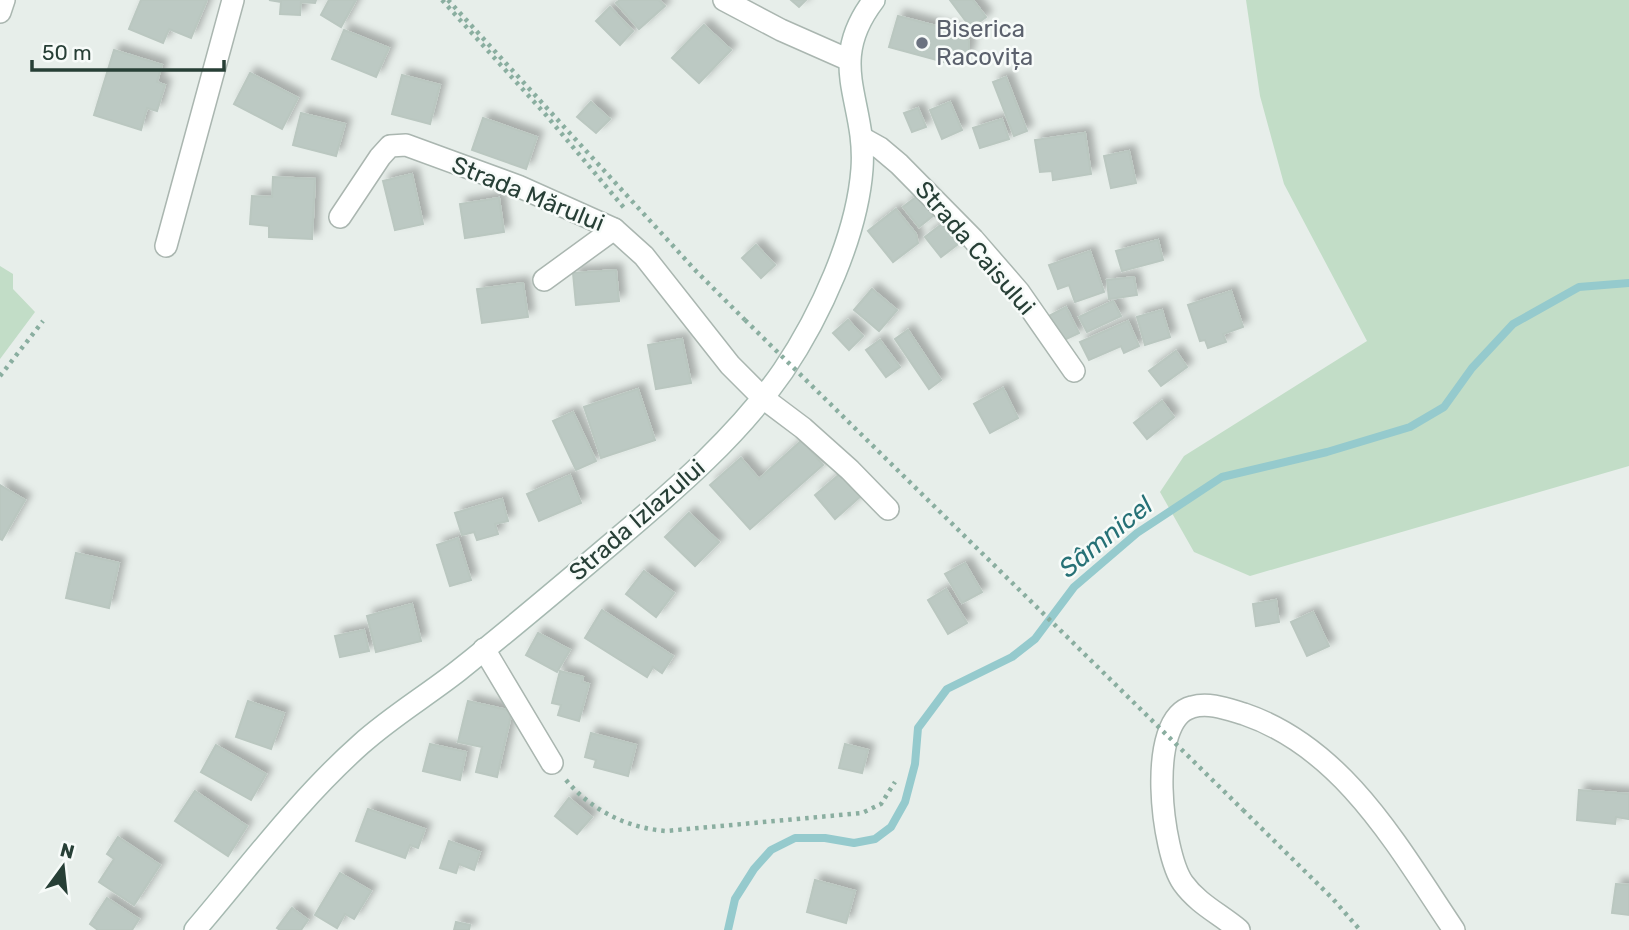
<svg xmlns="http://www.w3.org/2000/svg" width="1629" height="930" font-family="Rubik,sans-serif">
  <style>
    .green { fill: #c2ddc7 }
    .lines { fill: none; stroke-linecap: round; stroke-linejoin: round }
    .stream { stroke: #95cacd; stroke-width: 8 }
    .building { fill: #bcc9c3; stroke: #bac7c0; stroke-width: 2; filter: url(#shadow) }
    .street-casing { stroke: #aab6b0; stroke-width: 24 }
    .secondary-casing { stroke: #a6b9b1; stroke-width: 24 }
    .path { stroke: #8aaea0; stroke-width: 4.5; stroke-dasharray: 3.5 5; stroke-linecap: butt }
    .street { stroke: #fff; stroke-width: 21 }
    .secondary { stroke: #fff; stroke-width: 21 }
    .path-bridge { stroke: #8aaea0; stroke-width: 4.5; stroke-dasharray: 3.5 5; stroke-linecap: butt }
    .worship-dot { fill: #6b7280; stroke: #f7fbf9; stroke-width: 2.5 }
    .labels { text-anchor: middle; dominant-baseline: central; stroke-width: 5; stroke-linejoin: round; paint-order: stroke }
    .worship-label { font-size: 24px; fill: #5b616d; stroke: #f7fbf9; text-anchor: start }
    .street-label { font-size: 24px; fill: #273f36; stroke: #f7fbf9 }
    .water-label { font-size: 26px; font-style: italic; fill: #267176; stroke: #f7fbf9 }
  </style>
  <defs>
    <filter id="shadow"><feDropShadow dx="6" dy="-6" stdDeviation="3.5" flood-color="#0004"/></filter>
  </defs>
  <rect width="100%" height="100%" fill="#e7eeea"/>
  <g class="green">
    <path d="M1246,0H1629V466L1250,576L1194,552L1160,492L1184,456L1367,341L1284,184L1260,96Z"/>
    <path d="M0,266L13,274V289L35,312L0,359Z"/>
  </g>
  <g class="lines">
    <path class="stream" d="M728,930L735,899L754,869L771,850L795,838H825L854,843L875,839L891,827L905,802L915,764L918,728L947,689L1012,657L1035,639L1074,587L1137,533L1222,477L1327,452L1410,427L1444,407L1472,368L1513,324L1579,287L1629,283"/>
  </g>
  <g class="building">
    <path d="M141,0H207L191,38L169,29L163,43L129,29Z"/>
    <path d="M269,0H316L315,3L301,2L300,15L280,14L281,2Z"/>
    <path d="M329,0H356L341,27L321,15Z"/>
    <path d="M620,0H659L665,6L639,29L616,3Z"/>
    <path d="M791,0H806L799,7Z"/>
    <path d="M950,0H973L986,17L971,28Z"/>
    <path d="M610,7L633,31L620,45L596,21Z"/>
    <path d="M898,16L963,33L969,41V51L965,58L955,65L889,47Z"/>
    <path d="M704,25L731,50L699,83L672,58Z"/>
    <path d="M344,30L389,48L376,77L332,59Z"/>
    <path d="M114,50L162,65L157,82L165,85L157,111L147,108L141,130L94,115Z"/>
    <path d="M250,73L298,98L282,129L234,104Z"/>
    <path d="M402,75L440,85L430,124L392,114Z"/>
    <path d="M1006,77L1027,131L1014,136L993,82Z"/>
    <path d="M591,102L610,119L596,133L577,117Z"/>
    <path d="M950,102L962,130L942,139L930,110Z"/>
    <path d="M918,108L926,127L912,132L904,113Z"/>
    <path d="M301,113L345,124L336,156L293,145Z"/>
    <path d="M483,118L537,137L526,169L472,150Z"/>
    <path d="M1002,119L1009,139L980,148L973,128Z"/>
    <path d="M1085,133L1091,174L1053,180L1052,171L1040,172L1035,140Z"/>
    <path d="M1129,151L1136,183L1111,188L1104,156Z"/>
    <path d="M412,174L423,224L395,230L383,181Z"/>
    <path d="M273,177L315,179L312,239L269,237V226L250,224L252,196L272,197Z"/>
    <path d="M924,191L939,211L919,227L903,207Z"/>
    <path d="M499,198L504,232L465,238L460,204Z"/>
    <path d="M896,209L916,234L918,243L893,262L868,231Z"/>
    <path d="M946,221L962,241L941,257L925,237Z"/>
    <path d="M1158,240L1163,260L1122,271L1116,251Z"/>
    <path d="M756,245L775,265L761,278L742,258Z"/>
    <path d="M1090,251L1104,292L1075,302L1069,285L1058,289L1049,265Z"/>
    <path d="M616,270L619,301L576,305L573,273Z"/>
    <path d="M1134,277L1137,295L1109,299L1107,280Z"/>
    <path d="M523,283L528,317L482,323L477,289Z"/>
    <path d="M872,289L897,310L879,331L854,310Z"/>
    <path d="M1231,291L1243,327L1223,334L1226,342L1208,348L1205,340L1200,341L1188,305Z"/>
    <path d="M1113,301L1121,316L1087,332L1079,317Z"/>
    <path d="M1066,307L1079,333L1062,341L1049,316Z"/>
    <path d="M1162,310L1170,337L1145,345L1137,317Z"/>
    <path d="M848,320L863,336L849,350L833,333Z"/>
    <path d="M1128,321L1139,346L1124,353L1121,346L1089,360L1080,342Z"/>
    <path d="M908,330L941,380L929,389L895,339Z"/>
    <path d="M682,339L691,383L656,389L648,345Z"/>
    <path d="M880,340L900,367L886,377L866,350Z"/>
    <path d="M1176,351L1187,367L1161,386L1149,371Z"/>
    <path d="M1003,388L1018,418L990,433L974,404Z"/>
    <path d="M638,389L655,440L601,458L584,407Z"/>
    <path d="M1162,401L1174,417L1147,439L1134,423Z"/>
    <path d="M573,412L596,461L576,470L553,421Z"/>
    <path d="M802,440L823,465L750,529L710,485L741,458L759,479Z"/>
    <path d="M841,473L861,496L835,519L815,495Z"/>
    <path d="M570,475L581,503L539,521L527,494Z"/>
    <path d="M0,485L25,500L2,540L0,539Z"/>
    <path d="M502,499L508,521L495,524L498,534L477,540L474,532L462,535L455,513Z"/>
    <path d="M689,513L719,542L695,566L665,537Z"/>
    <path d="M458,538L471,580L450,586L437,545Z"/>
    <path d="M76,553L119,563L109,608L66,598Z"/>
    <path d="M965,563L982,592L962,603L945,574Z"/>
    <path d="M644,571L674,593L656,617L626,594Z"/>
    <path d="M946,589L967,623L948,634L928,600Z"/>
    <path d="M1276,600L1279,622L1256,626L1253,604Z"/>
    <path d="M412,604L421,641L376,652L367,616Z"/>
    <path d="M602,610L673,656L662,673L653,667L647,677L585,638Z"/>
    <path d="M1313,612L1329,646L1307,656L1291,622Z"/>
    <path d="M364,630L369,651L340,657L335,636Z"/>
    <path d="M538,633L570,650L557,672L526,655Z"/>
    <path d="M560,671L583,677L582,682L589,684L579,721L558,715L561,705L552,703Z"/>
    <path d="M248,701L284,713L271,749L236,737Z"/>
    <path d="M468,701L512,711L497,777L476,772L482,747L458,742Z"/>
    <path d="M591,733L636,745L628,776L594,767L596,760L585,757Z"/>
    <path d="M430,744L466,752L460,780L423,771Z"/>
    <path d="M845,744L868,750L862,773L839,768Z"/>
    <path d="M216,745L266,774L251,800L201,772Z"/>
    <path d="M1579,790L1629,794V819L1616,817L1615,824L1577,820Z"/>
    <path d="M195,791L247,826L228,856L175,821Z"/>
    <path d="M569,798L592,817L577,834L555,816Z"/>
    <path d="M368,809L425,829L418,848L410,845L405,858L356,841Z"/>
    <path d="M118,837L160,865L134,905L99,882L114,859L107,854Z"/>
    <path d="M449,841L480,852L474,870L459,864L456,873L440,868Z"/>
    <path d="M340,873L371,891L354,919L345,914L337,928L315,915Z"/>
    <path d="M815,880L855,891L846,923L807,912Z"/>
    <path d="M1616,884L1629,885V915L1612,913Z"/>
    <path d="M107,898L139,919L132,930H98L90,924Z"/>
    <path d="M292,908L308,920L301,930H280L277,928Z"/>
    <path d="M456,922L470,925L469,930H454Z"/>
  </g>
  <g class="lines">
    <defs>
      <g id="street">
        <path d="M724,0L781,30L849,60"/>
        <path d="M0,12L4,0"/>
        <path d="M862,138L880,148L899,164L973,239L1019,292L1074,371"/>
        <path d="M340,217L380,157L390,146L406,145L518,186L614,229L644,256L730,365L763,398L803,428L850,470L888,509"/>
        <path d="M166,246L233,0"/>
        <path d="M544,280L614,229"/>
        <path d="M484,649L552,763"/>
        <path d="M1239,930C1220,914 1198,904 1183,883C1162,853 1145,719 1192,707C1209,702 1227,709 1244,714C1344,748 1398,847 1454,930"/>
      </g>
      <path id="secondary" d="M195,930C249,867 299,799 361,744C391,717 426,696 458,671C512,628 564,584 617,539C677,488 738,436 783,371C820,316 857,236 862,169C867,101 825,64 874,0"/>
    </defs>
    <use href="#street" class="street-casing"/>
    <use href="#secondary" class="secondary-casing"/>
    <g class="path">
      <path d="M442,0L546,115L625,209"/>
      <path d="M448,0L696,271L745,320"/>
      <path d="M0,376L43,321"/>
      <path d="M566,780C591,810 627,828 666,831L862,813L881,804L895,782"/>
      <path d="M1243,810L1333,899L1360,930"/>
    </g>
    <use href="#street" class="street"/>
    <use href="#secondary" class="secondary"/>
    <path class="path-bridge" d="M745,320L1243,810"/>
  </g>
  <circle class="worship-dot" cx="922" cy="43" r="7"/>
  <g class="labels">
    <g class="worship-label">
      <text x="936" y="29">Biserica<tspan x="936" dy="28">Racovița</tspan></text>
    </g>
    <g class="street-label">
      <text transform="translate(528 194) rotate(22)">Strada Mărului</text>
      <text transform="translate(975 248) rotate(49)">Strada Caisului</text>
      <text transform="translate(637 520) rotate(-41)">Strada Izlazului</text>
    </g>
    <g class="water-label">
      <text transform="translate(1106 537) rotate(-39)">Sâmnicel</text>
    </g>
  </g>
  <g transform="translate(63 867) rotate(15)" stroke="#f7fbf9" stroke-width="5" paint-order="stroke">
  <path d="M0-5L12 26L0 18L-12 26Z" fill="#273f36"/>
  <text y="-10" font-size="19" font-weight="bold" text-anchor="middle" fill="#273f36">N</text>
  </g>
  <path d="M32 60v10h192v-10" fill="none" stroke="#273f36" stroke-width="3.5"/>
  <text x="42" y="60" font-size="21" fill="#273f36" stroke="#f7fbf9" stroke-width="5" paint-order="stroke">50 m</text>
</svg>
